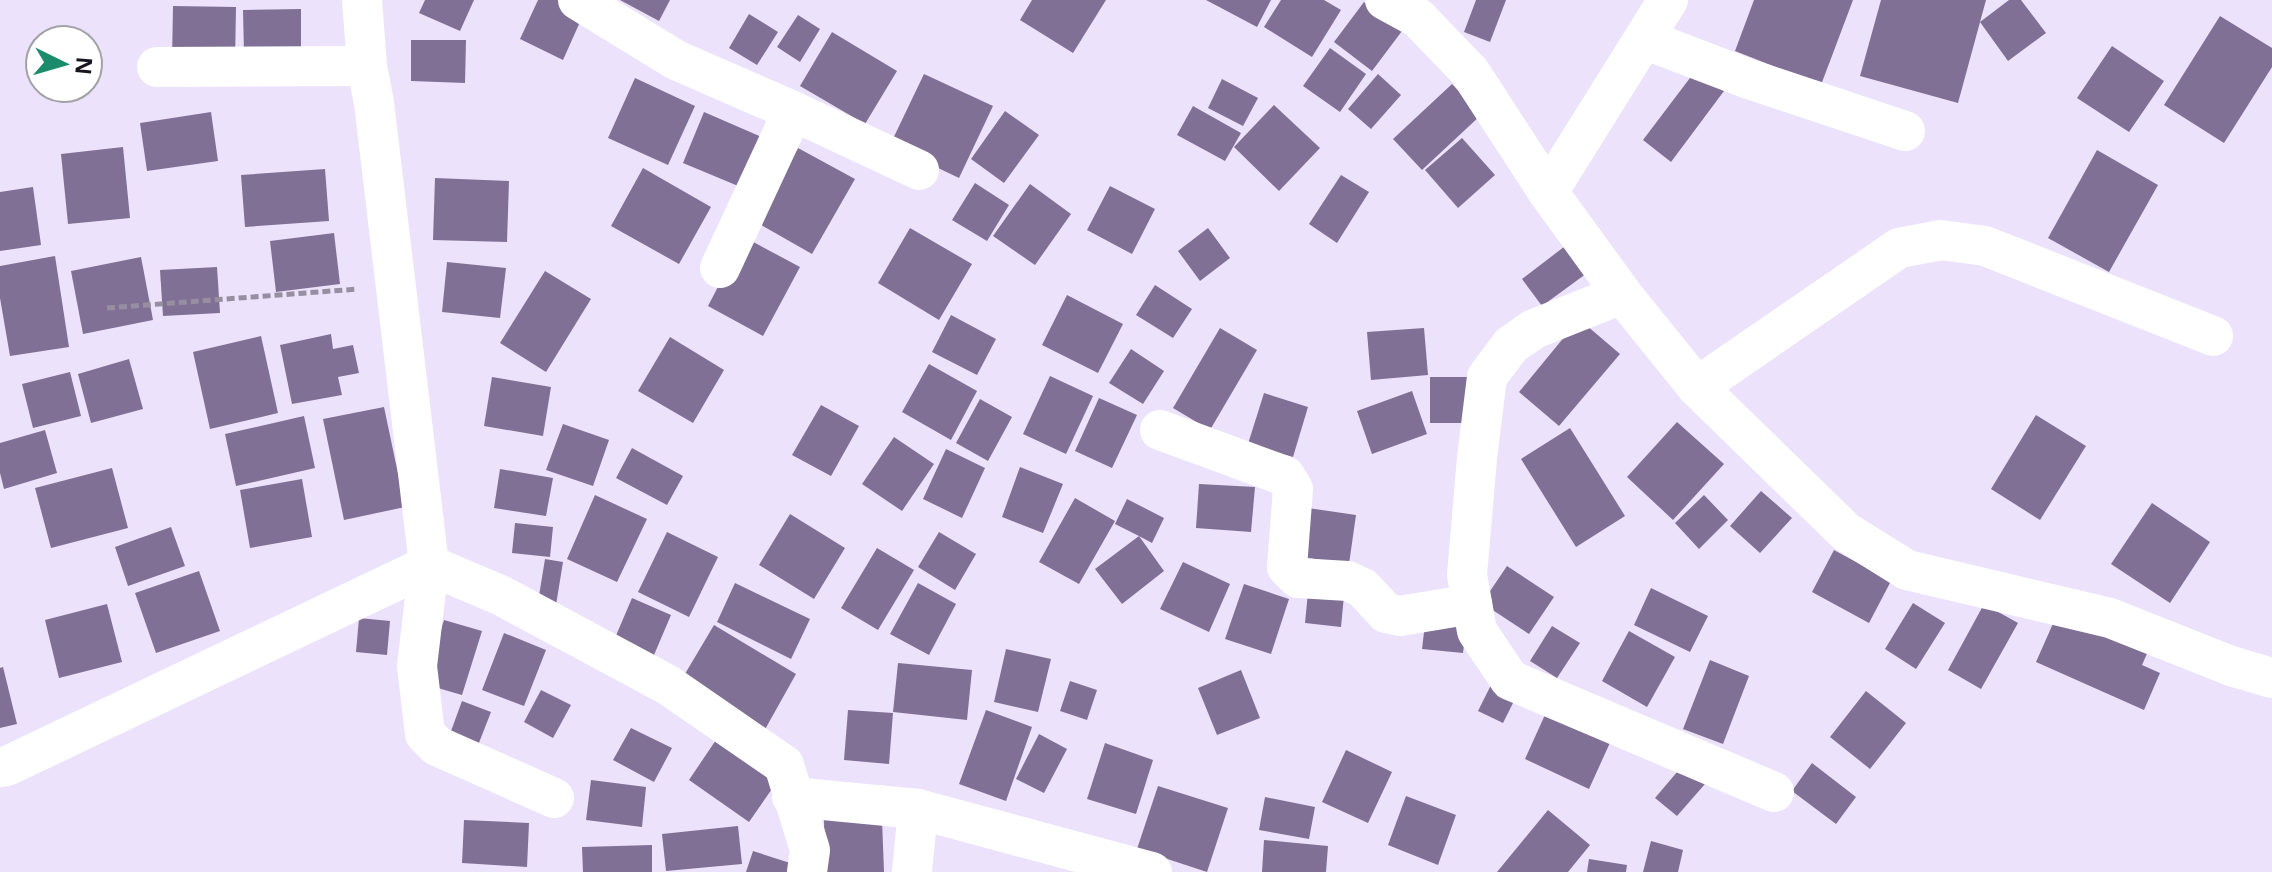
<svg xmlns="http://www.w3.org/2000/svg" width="2272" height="872" font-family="'Noto Sans',sans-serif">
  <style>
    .building { fill: #807095 }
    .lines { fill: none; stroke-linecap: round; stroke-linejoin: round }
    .path { stroke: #978fa1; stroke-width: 5; stroke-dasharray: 8 4; stroke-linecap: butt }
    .street { stroke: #fff; stroke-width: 40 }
  </style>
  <rect width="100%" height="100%" fill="#ede2fb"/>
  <g class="building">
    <path d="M425,0H474L460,31L419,13Z"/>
    <path d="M538,0H557L584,13L563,60L520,39Z"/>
    <path d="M620,0H670L659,21Z"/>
    <path d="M1032,0H1106L1073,53L1020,20Z"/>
    <path d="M1206,0H1271L1257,27Z"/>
    <path d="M1281,0H1324L1341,10L1312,57L1264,27Z"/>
    <path d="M1476,0H1506L1490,42L1464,32Z"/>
    <path d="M1754,0H1853L1821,85L1735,51Z"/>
    <path d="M1881,0H1986L1958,103L1860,76Z"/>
    <path d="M2009,0H2021L2046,33L2008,61L1980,22Z"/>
    <path d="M1364,2L1402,31L1372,71L1334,42Z"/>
    <path d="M173,6L236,7L235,62L172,61Z"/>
    <path d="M301,9V53L244,54L243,10Z"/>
    <path d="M749,14L778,32L757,65L729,48Z"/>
    <path d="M798,15L820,29L800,62L777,47Z"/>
    <path d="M2220,16L2272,48V67L2224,143L2164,105Z"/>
    <path d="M832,32L897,71L865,124L800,86Z"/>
    <path d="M411,40H466L465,83L411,81Z"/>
    <path d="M2112,46L2164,81L2129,132L2077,98Z"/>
    <path d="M1330,48L1366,74L1340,112L1303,86Z"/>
    <path d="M1696,70L1724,91L1671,162L1643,140Z"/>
    <path d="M924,74L993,106L959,178L890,145Z"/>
    <path d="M1378,74L1401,95L1371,129L1348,109Z"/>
    <path d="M635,78L695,106L668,165L608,138Z"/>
    <path d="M1222,79L1258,98L1243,126L1208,108Z"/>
    <path d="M1452,84L1481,115L1422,170L1393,139Z"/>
    <path d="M1274,105L1320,148L1279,191L1234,147Z"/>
    <path d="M1193,106L1241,133L1225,161L1177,135Z"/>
    <path d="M1005,111L1039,135L1004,183L971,159Z"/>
    <path d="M211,112L218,161L147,171L140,123Z"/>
    <path d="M704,112L764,138L743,188L683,163Z"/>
    <path d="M1462,138L1495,175L1458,208L1425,170Z"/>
    <path d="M123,147L130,218L68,224L61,154Z"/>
    <path d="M798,148L855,179L812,254L756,222Z"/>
    <path d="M2097,150L2158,185L2109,272L2048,238Z"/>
    <path d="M643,168L711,207L679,264L611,226Z"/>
    <path d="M325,169L329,221L245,227L241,175Z"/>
    <path d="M1341,175L1369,192L1337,243L1309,224Z"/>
    <path d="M435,178L509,181L507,242L433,240Z"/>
    <path d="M975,183L1009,205L987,241L952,220Z"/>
    <path d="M1030,184L1071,214L1035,265L993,236Z"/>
    <path d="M1110,186L1155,209L1132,254L1087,230Z"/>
    <path d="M33,187L41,245L0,251V192Z"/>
    <path d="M910,228L972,264L939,320L878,283Z"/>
    <path d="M1208,228L1230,258L1200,281L1178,251Z"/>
    <path d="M334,233L340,284L276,292L270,241Z"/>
    <path d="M744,237L800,267L763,336L708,306Z"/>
    <path d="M1573,240L1594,268L1542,306L1522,279Z"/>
    <path d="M55,256L69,347L10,356L0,298V266Z"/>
    <path d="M141,257L153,320L83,334L71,271Z"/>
    <path d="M447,262L506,268L500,318L442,312Z"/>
    <path d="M217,267L220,313L163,316L160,270Z"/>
    <path d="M545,271L591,299L546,372L500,343Z"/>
    <path d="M1155,285L1192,309L1173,338L1136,315Z"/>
    <path d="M1067,295L1123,324L1098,373L1042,345Z"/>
    <path d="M951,315L996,339L977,375L932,352Z"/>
    <path d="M1579,319L1620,354L1559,426L1519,392Z"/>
    <path d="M1220,328L1257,350L1210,430L1173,408Z"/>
    <path d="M1424,328L1428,375L1371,380L1367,332Z"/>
    <path d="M331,334L333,349L353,345L359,373L338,377L342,395L292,404L280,345Z"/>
    <path d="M261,336L278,413L210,429L193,352Z"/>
    <path d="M670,337L724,370L693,423L638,391Z"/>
    <path d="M1131,349L1164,371L1143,404L1109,383Z"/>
    <path d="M129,359L143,409L91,423L78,374Z"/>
    <path d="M929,364L977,391L951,440L902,412Z"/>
    <path d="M70,372L81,416L33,428L22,384Z"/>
    <path d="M1050,376L1093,396L1066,454L1023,434Z"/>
    <path d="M492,377L551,387L543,436L484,426Z"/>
    <path d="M1430,377H1475L1474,423H1430Z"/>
    <path d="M1412,391L1427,434L1372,454L1357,411Z"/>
    <path d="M1264,393L1308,407L1293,457L1248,444Z"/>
    <path d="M1099,398L1137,415L1112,468L1075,451Z"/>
    <path d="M980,399L1012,417L988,461L956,443Z"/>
    <path d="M821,405L859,426L831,476L792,455Z"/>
    <path d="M384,407L405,507L344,520L323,419Z"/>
    <path d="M2036,415L2086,446L2040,520L1991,489Z"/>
    <path d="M304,416L315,468L236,486L225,434Z"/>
    <path d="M1677,422L1724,464L1673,520L1627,477Z"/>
    <path d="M563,424L609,440L593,486L546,470Z"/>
    <path d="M1570,428L1625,516L1576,547L1521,459Z"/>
    <path d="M45,430L57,473L4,489L0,473V443Z"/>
    <path d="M894,437L934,464L902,511L862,484Z"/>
    <path d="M632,448L683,476L667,505L616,478Z"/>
    <path d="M946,449L985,468L962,518L923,499Z"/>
    <path d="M1020,467L1063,484L1043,533L1002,517Z"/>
    <path d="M112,468L128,528L51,548L35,488Z"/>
    <path d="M500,469L553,478L546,516L494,508Z"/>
    <path d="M302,479L312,537L250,548L240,490Z"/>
    <path d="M1199,484L1255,487L1251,532L1196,528Z"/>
    <path d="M1761,491L1792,518L1760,553L1730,526Z"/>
    <path d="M595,495L647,519L617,582L567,559Z"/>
    <path d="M1704,495L1728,520L1699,549L1675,523Z"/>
    <path d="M1075,498L1115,521L1079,584L1039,562Z"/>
    <path d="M1127,499L1164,518L1152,543L1139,536L1164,571L1122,604L1095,569L1139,536L1115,524Z"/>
    <path d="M2152,503L2210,542L2170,603L2111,564Z"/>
    <path d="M1308,508L1356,515L1349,564L1302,557Z"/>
    <path d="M790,514L845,548L814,599L759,565Z"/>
    <path d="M515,523L553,527L550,557L512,553Z"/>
    <path d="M171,527L185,566L128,586L115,547Z"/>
    <path d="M667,532L718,557L689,617L638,592Z"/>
    <path d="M939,532L976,554L955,590L918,567Z"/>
    <path d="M877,548L914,570L878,630L841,608Z"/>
    <path d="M1834,550L1891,581L1869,623L1812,592Z"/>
    <path d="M545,559L563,562L556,605L538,602Z"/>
    <path d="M1183,562L1230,584L1209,632L1160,609Z"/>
    <path d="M1507,566L1554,597L1529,634L1482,603Z"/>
    <path d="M199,571L220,631L156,653L135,593Z"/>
    <path d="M1309,582L1345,585L1341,627L1305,623Z"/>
    <path d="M735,583L810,619L791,659L717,622Z"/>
    <path d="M918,583L956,604L929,655L890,634Z"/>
    <path d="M1244,584L1289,599L1271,654L1225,639Z"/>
    <path d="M1651,588L1708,616L1690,652L1634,625Z"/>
    <path d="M632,598L671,615L651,662L612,645Z"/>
    <path d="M1913,603L1945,623L1916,669L1885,649Z"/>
    <path d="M107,604L122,662L59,678L45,620Z"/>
    <path d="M1984,604L2018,623L1981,689L1948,670Z"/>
    <path d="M2059,610L2149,649L2142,665L2160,673L2144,710L2036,662Z"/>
    <path d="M1426,616L1467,620L1463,653L1422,649Z"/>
    <path d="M359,618L390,621L387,655L356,652Z"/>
    <path d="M444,620L482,631L462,695L424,684Z"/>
    <path d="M714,625L796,674L763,733L679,684Z"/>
    <path d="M1552,626L1580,643L1557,678L1530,661Z"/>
    <path d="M1629,631L1675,657L1647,707L1602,681Z"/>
    <path d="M504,633L546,650L524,706L482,690Z"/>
    <path d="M1006,649L1051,659L1038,712L994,702Z"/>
    <path d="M1710,660L1749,676L1723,744L1683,729Z"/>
    <path d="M898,663L972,670L967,720L893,712Z"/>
    <path d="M3,667L17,724L0,728V668Z"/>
    <path d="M1241,670L1260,718L1217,735L1198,688Z"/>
    <path d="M1070,681L1097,690L1087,720L1060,711Z"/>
    <path d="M1493,681L1518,693L1503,723L1478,711Z"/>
    <path d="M541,690L571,705L553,738L524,722Z"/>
    <path d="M1866,691L1906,723L1870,769L1830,737Z"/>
    <path d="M462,701L491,712L475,753L447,742Z"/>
    <path d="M1549,706L1613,736L1589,789L1525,759Z"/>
    <path d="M848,710L893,713L889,764L844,760Z"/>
    <path d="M986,710L1032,727L1006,801L959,784Z"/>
    <path d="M631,728L672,748L654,782L613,760Z"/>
    <path d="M720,734L781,776L749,822L689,780Z"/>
    <path d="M1039,734L1067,749L1044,793L1016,779Z"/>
    <path d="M1105,743L1153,760L1136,814L1087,799Z"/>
    <path d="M1346,750L1392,772L1368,823L1322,802Z"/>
    <path d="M1812,763L1856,797L1836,824L1792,791Z"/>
    <path d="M1683,765L1705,784L1677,816L1655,798Z"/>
    <path d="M591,780L646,787L642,827L586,820Z"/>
    <path d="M1158,786L1228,808L1207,872L1137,849Z"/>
    <path d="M1406,796L1456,815L1438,865L1388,845Z"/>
    <path d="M1265,797L1315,807L1309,839L1259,830Z"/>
    <path d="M1548,810L1590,845L1568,872H1497Z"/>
    <path d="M882,819L884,872H825L824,820Z"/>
    <path d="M464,820L529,823L527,867L462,863Z"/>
    <path d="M738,826L742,864L666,871L662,834Z"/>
    <path d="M1264,840L1328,846L1326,872H1262Z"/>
    <path d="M1651,841L1683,850L1678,872H1643Z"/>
    <path d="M652,845V872H583L582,847Z"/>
    <path d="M753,851L790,863L787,872H746Z"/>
    <path d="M1589,859L1627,865L1626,872H1587Z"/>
  </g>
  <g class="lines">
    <path class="path" d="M107,308L358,289"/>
    <g class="street">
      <path d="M362,0L367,66L374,103L429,565L500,595L668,685L784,765L810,850L807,872"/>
      <path d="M578,0L676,60L793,111L919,170"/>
      <path d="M1385,0L1418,18L1470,72L1548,192L1622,294L1697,387L1846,532L1907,570L2110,618L2231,666L2272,678"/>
      <path d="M1644,39L1749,79L1905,131"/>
      <path d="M157,67L367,66"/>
      <path d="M1548,192L1668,0"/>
      <path d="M720,268L793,111"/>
      <path d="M1622,294L1534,329L1511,345L1487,377L1477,458L1467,575L1477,631L1510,680L1774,792"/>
      <path d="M1697,387L1899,248L1941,240L1985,246L2213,336"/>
      <path d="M1160,430L1285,476L1293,489L1287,567L1298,578L1348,581L1363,588L1386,613L1400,616L1472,604"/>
      <path d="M0,767L7,766L429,565L417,666L425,734L437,746L554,798"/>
      <path d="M792,797L918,809L1152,872"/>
      <path d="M912,872L918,809"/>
    </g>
  </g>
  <g transform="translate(64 64) rotate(95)"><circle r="38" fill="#ffffff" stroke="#a3a1a5" stroke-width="2"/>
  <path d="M0-6L14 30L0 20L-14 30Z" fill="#1a8c6c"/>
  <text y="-12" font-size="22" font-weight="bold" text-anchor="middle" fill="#19151f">N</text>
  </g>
</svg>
